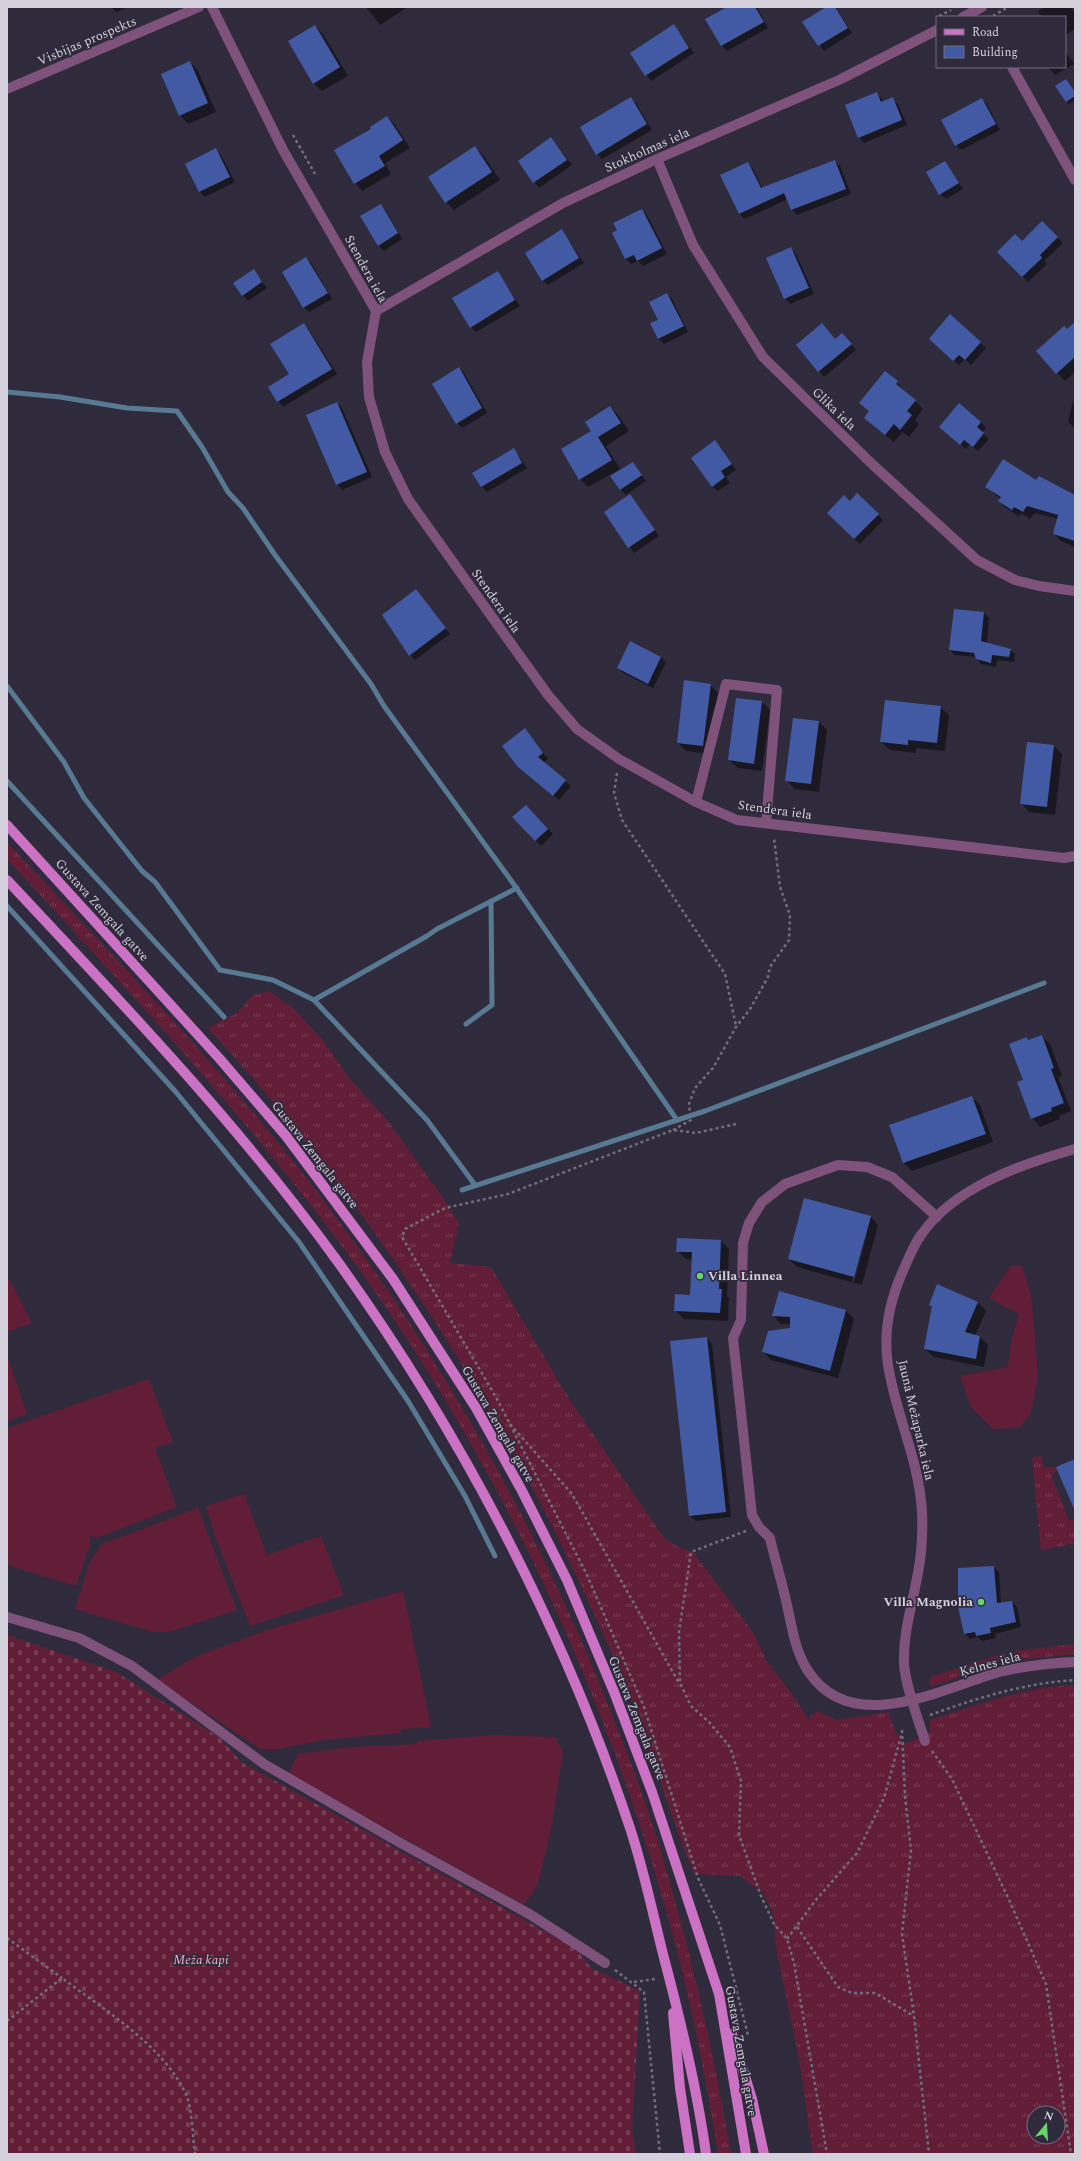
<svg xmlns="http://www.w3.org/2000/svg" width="1082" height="2161" font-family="Spectral,serif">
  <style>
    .grass { fill: url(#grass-tufts); fill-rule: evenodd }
    .cemetery { fill: url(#cemetery-stones) }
    .garden { fill: #621e37 }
    .shadow { fill: #0007; fill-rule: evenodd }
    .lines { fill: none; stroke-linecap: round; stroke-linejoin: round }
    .stream { stroke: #577a92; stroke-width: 5 }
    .building { fill: #425aa3 }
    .path { stroke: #726d7c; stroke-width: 2.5; stroke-dasharray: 3 3; stroke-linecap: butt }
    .minor { stroke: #7e527a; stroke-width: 10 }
    .major { stroke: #cc72c5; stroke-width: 10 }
    .poi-dot { fill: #66d466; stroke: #302b3c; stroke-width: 1.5 }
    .labels { text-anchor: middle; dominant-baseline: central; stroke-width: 3.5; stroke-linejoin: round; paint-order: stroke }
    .street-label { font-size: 13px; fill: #d4d1dc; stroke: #302b3c }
    .poi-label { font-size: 13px; font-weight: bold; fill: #d4d1dc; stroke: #302b3c; text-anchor: start }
    .park-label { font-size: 13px; font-style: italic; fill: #f7adc1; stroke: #302b3c }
  </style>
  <defs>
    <pattern id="grass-tufts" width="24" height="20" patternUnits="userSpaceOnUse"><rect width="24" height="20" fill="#621e37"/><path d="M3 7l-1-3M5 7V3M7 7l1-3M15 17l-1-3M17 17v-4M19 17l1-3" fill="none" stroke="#783e53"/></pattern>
    <pattern id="cemetery-stones" width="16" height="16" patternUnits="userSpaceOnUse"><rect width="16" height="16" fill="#621e37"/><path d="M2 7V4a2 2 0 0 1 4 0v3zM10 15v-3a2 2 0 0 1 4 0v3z" fill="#783e53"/></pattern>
  </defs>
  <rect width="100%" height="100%" fill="#302b3c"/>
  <g class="grass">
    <path d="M7,842C113,956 223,1069 317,1192C435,1347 532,1516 605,1697C622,1739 639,1782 653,1826C687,1934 712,2043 731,2154H718C705,2072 689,1990 666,1910C601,1683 499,1464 361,1272C301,1188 233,1109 165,1032C113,974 60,916 7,859Z"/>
    <path d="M269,991L293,1008L322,1039L350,1079L388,1121L441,1195L459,1223L450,1263L491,1267L571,1402L664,1538L682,1549L693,1552L752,1631L768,1663L797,1701L808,1719L817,1711L837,1720L888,1712L897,1734L905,1744L930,1733V1720C977,1705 1024,1687 1075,1685V2154H813L799,2058L777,1953L773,1914L764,1893L740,1876L694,1874C676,1831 663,1787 647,1743C633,1705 618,1666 601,1629C503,1409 371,1205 208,1028L237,1013L252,996ZM1034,2113H1058V2137H1034Z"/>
    <path d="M1041,1455L1044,1468L1056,1467L1058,1471L1051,1474L1069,1521L1075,1518V1543L1041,1551L1032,1458Z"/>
    <path d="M1075,1644V1654L1017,1660L1015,1651Z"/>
    <path d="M1004,1654L1006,1663L996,1659L980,1664L975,1672L930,1687L929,1682L932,1676Z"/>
  </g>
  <path class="cemetery" d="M7,1635L116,1672L220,1738L241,1762L576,1949L591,1968L640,1991L632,2129L636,2154H7Z"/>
  <g class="garden">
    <path d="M1022,1265L1032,1300L1038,1377L1031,1413L1019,1428L993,1429L971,1407L960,1376L1008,1367L1011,1342L1019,1314L989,1298L1011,1266Z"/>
    <path d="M10,1280L32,1323L7,1332V1281Z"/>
    <path d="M7,1355L27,1414L7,1421Z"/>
    <path d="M149,1379L173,1442L155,1448L177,1507L97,1538L90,1536V1545L76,1586L7,1565V1428Z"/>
    <path d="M244,1494L267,1555L321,1536L344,1595L250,1626L215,1536L206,1506Z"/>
    <path d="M198,1508L237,1610L169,1632H153L75,1609L89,1564L102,1544Z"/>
    <path d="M403,1591L431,1727L402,1729L399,1733L324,1740L278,1749H260L157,1680L195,1657L267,1630Z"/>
    <path d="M495,1735L555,1737L563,1752L552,1824L538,1884L524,1905L288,1774L298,1754L352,1747L417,1744L418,1741Z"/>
  </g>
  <g class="shadow">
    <path d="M111,7H129L116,12Z"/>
    <path d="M366,7H408L380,25Z"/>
    <path d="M729,7H757L768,28L727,51L722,46Z"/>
    <path d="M828,7H835L837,10L852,33L824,51L804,22Z"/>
    <path d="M1045,7H1071L1075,14V29L1065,35V17H1041L1038,11Z"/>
    <path d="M673,25L694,53L651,81L631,53Z"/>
    <path d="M315,26L323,34L348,76L322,91L313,83Z"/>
    <path d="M1065,51L1074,64L1055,75L1048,67H1065Z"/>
    <path d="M190,62L198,71L216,112L188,124L180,115Z"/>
    <path d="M1066,80L1075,92V100L1069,104L1066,101Z"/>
    <path d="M877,93L884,102L892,98L898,104L907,125L864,143L859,137Z"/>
    <path d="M631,98L636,103L652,130L602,159L597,154Z"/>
    <path d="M982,99L987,104L1000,130L961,150L956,145Z"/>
    <path d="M387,117L395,125L410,148L385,163L391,174L362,191L355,183L373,129Z"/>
    <path d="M551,138L572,165L539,188L519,161Z"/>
    <path d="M475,147L483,155L500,180L454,210L446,202Z"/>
    <path d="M216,150L221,155L235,182L205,197L199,191Z"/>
    <path d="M834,161L840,166L851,194L797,215L792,209L788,199L745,219L739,214L722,176L748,164L753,169L763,189Z"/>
    <path d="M945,163L963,189L946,199L940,194Z"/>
    <path d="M381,205L386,211L402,239L384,251L379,246L362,216Z"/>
    <path d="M642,210L647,215L667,254L643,266L638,261L631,264L626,259L613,233Z"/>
    <path d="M1042,222L1063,243L1044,261L1047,264L1028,282L999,252L1022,242Z"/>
    <path d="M562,231L584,263L548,285L543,280Z"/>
    <path d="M791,249L796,254L814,294L790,304L785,298Z"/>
    <path d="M306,258L312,264L332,299L309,312L304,307Z"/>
    <path d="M253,271L267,288L248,301L243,295Z"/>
    <path d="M497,272L520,306L476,332L471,327Z"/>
    <path d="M667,294L672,299L688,332L664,344L658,338L659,320Z"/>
    <path d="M950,316L986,348L971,365L965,359L959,365L935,344Z"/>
    <path d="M304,324L309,330L337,374L283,407L269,388L291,375Z"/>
    <path d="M1075,324V372L1065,381L1057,373L1068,330Z"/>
    <path d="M847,339L856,350L824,377L797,345Z"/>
    <path d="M459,368L464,373L487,413L462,428L457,423Z"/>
    <path d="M886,372L923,409L915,420L919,424L909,437L903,432L894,442L874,426L870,412L861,403Z"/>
    <path d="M1073,401L1075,402V428L1068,422Z"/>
    <path d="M337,403L342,408L372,477L342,490L337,484Z"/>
    <path d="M610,407L618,415L629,431L606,446L620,469L588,487L580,479L593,432Z"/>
    <path d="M981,422L986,428L982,432L989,439L978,451L970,444L966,449L946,432Z"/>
    <path d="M720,447L736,470L726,477L730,483L718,491L712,486Z"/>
    <path d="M514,450L527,468L487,492L481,486Z"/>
    <path d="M632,463L646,481L626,495L620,489Z"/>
    <path d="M1037,482L1075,496V547L1061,541L1054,534L1058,519L1035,513L1030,519L1021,513L1019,516L1006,508L999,501L1001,499L986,487Z"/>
    <path d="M857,494L883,520L860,544L828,513L850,502Z"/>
    <path d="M630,495L659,536L634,553L605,512Z"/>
    <path d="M416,590L450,634L415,660L410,655Z"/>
    <path d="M984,613L989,618L987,644L1010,649L1015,654L1014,662L997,660L996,667L981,664L976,657L955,655L950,650Z"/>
    <path d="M631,642L661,657L666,663L653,688L623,673L618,668Z"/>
    <path d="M710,685L718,693L711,754L686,751L678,743Z"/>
    <path d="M762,702L770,710L762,771L738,768L729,760Z"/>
    <path d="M940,707L949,715L945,751L916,748V753L890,750L881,742Z"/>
    <path d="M819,722L827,730L819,792L795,789L786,780Z"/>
    <path d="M525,730L548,759L543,763L571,786L559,800L518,767Z"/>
    <path d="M1054,746L1062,754L1055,815L1029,812L1021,803Z"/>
    <path d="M526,806L553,834L541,846L514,817Z"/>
    <path d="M1041,1036L1050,1044L1062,1076L1058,1077L1071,1111L1059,1116L1060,1119L1040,1127L1032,1118L1027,1038L1029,1040Z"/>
    <path d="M972,1097L980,1105L993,1142L912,1171L904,1163Z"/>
    <path d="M870,1216L878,1225L862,1285L797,1267L789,1259ZM868,1221H870L854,1282L852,1281Z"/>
    <path d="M721,1241L729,1249L727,1296L729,1298L728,1321L684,1319L675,1310L691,1296L693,1260L686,1259L677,1251Z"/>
    <path d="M937,1285L978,1303L986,1311L975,1336L980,1337L988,1345L984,1367L934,1357L925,1349L933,1307L930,1304Z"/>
    <path d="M780,1292L846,1311L854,1319L838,1378L771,1360L763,1352L791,1329V1324H781L773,1315Z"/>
    <path d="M707,1338L712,1344L731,1517L696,1521L690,1516Z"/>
    <path d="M994,1567L999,1572L1001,1603L1012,1602L1017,1607L1021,1627L995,1634L996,1638L982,1641L978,1637L970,1639L965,1634L959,1606Z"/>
  </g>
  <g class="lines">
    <g class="stream">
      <path d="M7,392L60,397L127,408L177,411L202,447L228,492L243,508L275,555L371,684L384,706L510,879L677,1120"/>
      <path d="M7,686L64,762L84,798L142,871L155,882L220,970L273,980L314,1000L427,1120L475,1185"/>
      <path d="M7,781L224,1017"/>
      <path d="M7,906L175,1091L299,1242L408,1401L465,1496L495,1556"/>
      <path d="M314,1000L427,936L437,929L517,888"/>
      <path d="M466,1024L492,1005L491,901"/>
      <path d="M462,1190L705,1111L1044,983"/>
    </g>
  </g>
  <g class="building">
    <path d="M727,7H755L764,22L721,46L705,19Z"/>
    <path d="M826,7H835L848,28L818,46L802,22Z"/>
    <path d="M674,24L689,48L645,76L630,53Z"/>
    <path d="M315,25L340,67L313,84L288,41Z"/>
    <path d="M190,61L208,103L179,116L161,74Z"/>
    <path d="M1066,79L1075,92V96L1066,102L1055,86Z"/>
    <path d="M877,92L881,102L893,97L902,120L858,138L845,105Z"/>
    <path d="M631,97L647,124L596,155L580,127Z"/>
    <path d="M982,98L996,124L955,146L941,120Z"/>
    <path d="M387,116L403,140L379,156L385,166L354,184L334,150L371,129L370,127Z"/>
    <path d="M551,137L567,160L533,183L518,161Z"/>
    <path d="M475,146L492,172L445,203L428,177Z"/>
    <path d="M216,148L230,177L199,192L185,164Z"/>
    <path d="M835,160L846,189L791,210L784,193L739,214L720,175L748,162L761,188Z"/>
    <path d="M945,161L959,183L939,195L926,172Z"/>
    <path d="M381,204L398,233L378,246L360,216Z"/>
    <path d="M642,209L662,248L637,261L634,255L625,259L612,233L617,230L613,223Z"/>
    <path d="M1042,221L1058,237L1040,255L1042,258L1022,277L997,252L1015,234L1022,241Z"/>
    <path d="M562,229L579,258L542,281L525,253Z"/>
    <path d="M791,247L809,288L784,299L766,258Z"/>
    <path d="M306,257L328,293L303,308L282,272Z"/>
    <path d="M254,269L262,282L242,296L233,283Z"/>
    <path d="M498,271L515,300L470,328L452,298Z"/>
    <path d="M667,293L684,326L658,339L650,323L658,320L649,302Z"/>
    <path d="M950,314L981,342L965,360L959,355L953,361L929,339Z"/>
    <path d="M1075,322V357L1056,374L1036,351L1064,326L1067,329Z"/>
    <path d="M304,323L332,369L277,402L268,387L289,374L270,344Z"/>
    <path d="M822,323L835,339L842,333L852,344L818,372L796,345Z"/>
    <path d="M459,367L482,408L456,424L432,384Z"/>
    <path d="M885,371L898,381L896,384L916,400L907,411L912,415L900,430L894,424L885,435L864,418L869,411L859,403Z"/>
    <path d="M337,402L367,472L336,485L306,415Z"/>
    <path d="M959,403L981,422L977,427L984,433L973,447L964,440L960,445L939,427Z"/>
    <path d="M610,406L621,423L598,437L612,460L579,480L561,449L591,431L585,422Z"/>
    <path d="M715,440L732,464L721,471L725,477L712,487L691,458Z"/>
    <path d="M514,448L522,463L481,487L472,473Z"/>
    <path d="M1003,459L1036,480L1039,476L1075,495V541L1053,534L1058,515L1027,506L1023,512L1014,507L1012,510L998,501L1001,497L985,487Z"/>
    <path d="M633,462L642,475L620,490L610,476Z"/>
    <path d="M857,493L879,514L854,539L827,513L844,495L850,501Z"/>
    <path d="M630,494L655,530L628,548L604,512Z"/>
    <path d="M416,589L446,628L409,656L382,615Z"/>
    <path d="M954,609L984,612L981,641L1011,649L1009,657L992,655L991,663L976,659L974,653L949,650Z"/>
    <path d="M630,641L661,657L648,684L617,668Z"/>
    <path d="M684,680L711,684L703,746L677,743Z"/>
    <path d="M736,698L762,701L754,764L728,760Z"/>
    <path d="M885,700L941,706L937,743L908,740V745L880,742Z"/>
    <path d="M793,718L819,721L811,784L785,781Z"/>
    <path d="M525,728L543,753L538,757L566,780L553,796L518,767L502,746Z"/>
    <path d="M1027,742L1054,745L1047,807L1020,804Z"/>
    <path d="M526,805L548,829L535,841L512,817Z"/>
    <path d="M1042,1035L1054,1068L1051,1069L1064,1103L1051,1108L1052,1111L1031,1119L1017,1082L1023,1080L1009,1044L1027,1037L1028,1040Z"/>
    <path d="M972,1096L986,1134L903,1163L889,1125Z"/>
    <path d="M804,1198L871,1216L854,1277L788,1259Z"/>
    <path d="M677,1238L721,1240L719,1289H722L720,1313L674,1311L675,1294L690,1295L692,1252H676Z"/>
    <path d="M937,1284L978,1302L965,1332L980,1336L976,1359L924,1349L932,1306L929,1305Z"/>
    <path d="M779,1291L846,1310L830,1371L762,1352L768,1331L790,1328V1317L772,1316Z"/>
    <path d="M707,1337L726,1512L689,1516L670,1341Z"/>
    <path d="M1075,1459V1511L1056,1467Z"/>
    <path d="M994,1566L997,1603L1012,1601L1016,1622L990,1628L991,1633L976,1636L975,1632L964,1634L958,1606V1568Z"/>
  </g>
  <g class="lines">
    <g class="path">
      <path d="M939,16L951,10"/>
      <path d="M993,16L1008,7"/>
      <path d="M293,135L315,174"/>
      <path d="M617,773L614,793L622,820L725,974L736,1026"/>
      <path d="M736,1124L696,1133L673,1130L508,1194L445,1208L405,1229L402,1237L497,1399L587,1575L644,1707L698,1878L720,1925L748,2035"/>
      <path d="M673,1130L691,1120L689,1104L695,1088L713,1068L736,1027L750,1009L768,977L770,967L789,940L790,915L780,887L774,838"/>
      <path d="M510,1424L572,1494L679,1683"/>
      <path d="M746,1531L691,1552L679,1632L680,1683L691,1706L709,1722L730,1747L741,1781L739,1835L761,1896L774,1924L787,1939L794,1963L827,2154"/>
      <path d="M930,1715C977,1698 1025,1683 1075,1680"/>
      <path d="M902,1730L905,1796L911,1850L902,1934L914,2016L929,2154"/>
      <path d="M932,1751L952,1779L1010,1902L1046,1984L1071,2154"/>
      <path d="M797,1927L838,1987L852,1993H875L914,2016"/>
      <path d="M7,1938L62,1978"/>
      <path d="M787,1939L815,1901L857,1853L884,1798L902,1733"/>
      <path d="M615,1970L644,1992L660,2154"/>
      <path d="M634,1982L655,1979"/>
      <path d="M7,2021L62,1978C103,2009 167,2048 187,2097C192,2109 193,2139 195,2154"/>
    </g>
    <g class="minor">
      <path d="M212,7L283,150L376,311L367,362L369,397L385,452L408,499L502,631L548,695L577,729L619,759L696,802L737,820L1064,858L1075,856"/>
      <path d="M963,17L982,7"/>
      <path d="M1012,67L1075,180"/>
      <path d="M7,89L199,7"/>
      <path d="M657,159L693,245L763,357L872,464L977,560L1015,580L1039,586L1075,591"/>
      <path d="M376,311L563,203L657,159L839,80L937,30"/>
      <path d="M696,802L726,684L777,690L766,823"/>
      <path d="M937,1217L892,1177L867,1167L838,1165L785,1184L762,1202L749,1223L743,1243L741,1320L733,1338L752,1515L759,1527L770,1538C775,1560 782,1582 787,1605C792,1627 795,1651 808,1671C853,1739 944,1687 1003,1671C1026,1666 1051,1663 1075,1662"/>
      <path d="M7,1617L79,1638L132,1666L264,1764L397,1841L531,1915L605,1963"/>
      <path d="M925,1741C918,1719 905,1685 904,1663C903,1635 911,1609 916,1583C921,1561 923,1534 922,1512C919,1459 896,1416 888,1365C883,1332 889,1303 902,1273C908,1260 913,1246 921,1235C954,1187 1022,1164 1075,1149"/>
    </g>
    <g class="major">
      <path d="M7,825L219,1058L286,1136L393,1279L476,1408L521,1489L567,1580L614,1692L652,1792L719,1994L746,2154"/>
      <path d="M7,880C122,1003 239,1125 338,1262C461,1433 563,1628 630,1828C644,1870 653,1915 664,1958C681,2022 697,2088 706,2154"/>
      <path d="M673,2013L680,2088L690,2154"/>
      <path d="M732,2034L752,2099L764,2154"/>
    </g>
  </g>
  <g class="poi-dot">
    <circle cx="700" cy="1276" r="4"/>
    <circle cx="981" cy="1602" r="4"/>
  </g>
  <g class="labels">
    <g class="street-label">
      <text transform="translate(87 41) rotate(-23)">Visbijas prospekts</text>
      <text transform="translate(647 150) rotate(-24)">Stokholmas iela</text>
      <text transform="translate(366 269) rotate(61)">Stendera iela</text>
      <text transform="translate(834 409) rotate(44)">Glika iela</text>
      <text transform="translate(496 601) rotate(55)">Stendera iela</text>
      <text transform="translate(775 810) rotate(8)">Stendera iela</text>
      <text transform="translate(102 910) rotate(48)">Gustava Zemgala gatve</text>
      <text transform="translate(315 1155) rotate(52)">Gustava Zemgala gatve</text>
      <text transform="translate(916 1420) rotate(77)">Jaunā Mežaparka iela</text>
      <text transform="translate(498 1424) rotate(60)">Gustava Zemgala gatve</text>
      <text transform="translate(990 1664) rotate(-15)">Ķelnes iela</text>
      <text transform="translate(637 1718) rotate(68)">Gustava Zemgala gatve</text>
      <text transform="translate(741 2051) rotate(80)">Gustava Zemgala gatve</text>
    </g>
    <g class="poi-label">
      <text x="708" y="1276">Villa Linnea</text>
      <text x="973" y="1602" text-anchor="end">Villa Magnolia</text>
    </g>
    <g class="park-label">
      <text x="201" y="1960">Meža kapi</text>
    </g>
  </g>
  <rect width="1082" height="2161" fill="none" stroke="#d4d1dc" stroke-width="16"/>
  <rect x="936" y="16" width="130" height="52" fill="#302b3c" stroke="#726d7c"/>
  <rect x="944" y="29" width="20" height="6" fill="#cc72c5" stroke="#726d7c"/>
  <text x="972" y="36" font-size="12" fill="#d4d1dc">Road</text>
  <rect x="944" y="46" width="20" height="12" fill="#425aa3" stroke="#726d7c"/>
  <text x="972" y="56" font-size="12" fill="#d4d1dc">Building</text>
  <g transform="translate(1046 2125) rotate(18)"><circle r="19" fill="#302b3c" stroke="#726d7c"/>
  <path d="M0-3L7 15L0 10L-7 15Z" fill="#66d466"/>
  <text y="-6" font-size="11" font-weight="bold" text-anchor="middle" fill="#d4d1dc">N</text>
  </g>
</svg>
